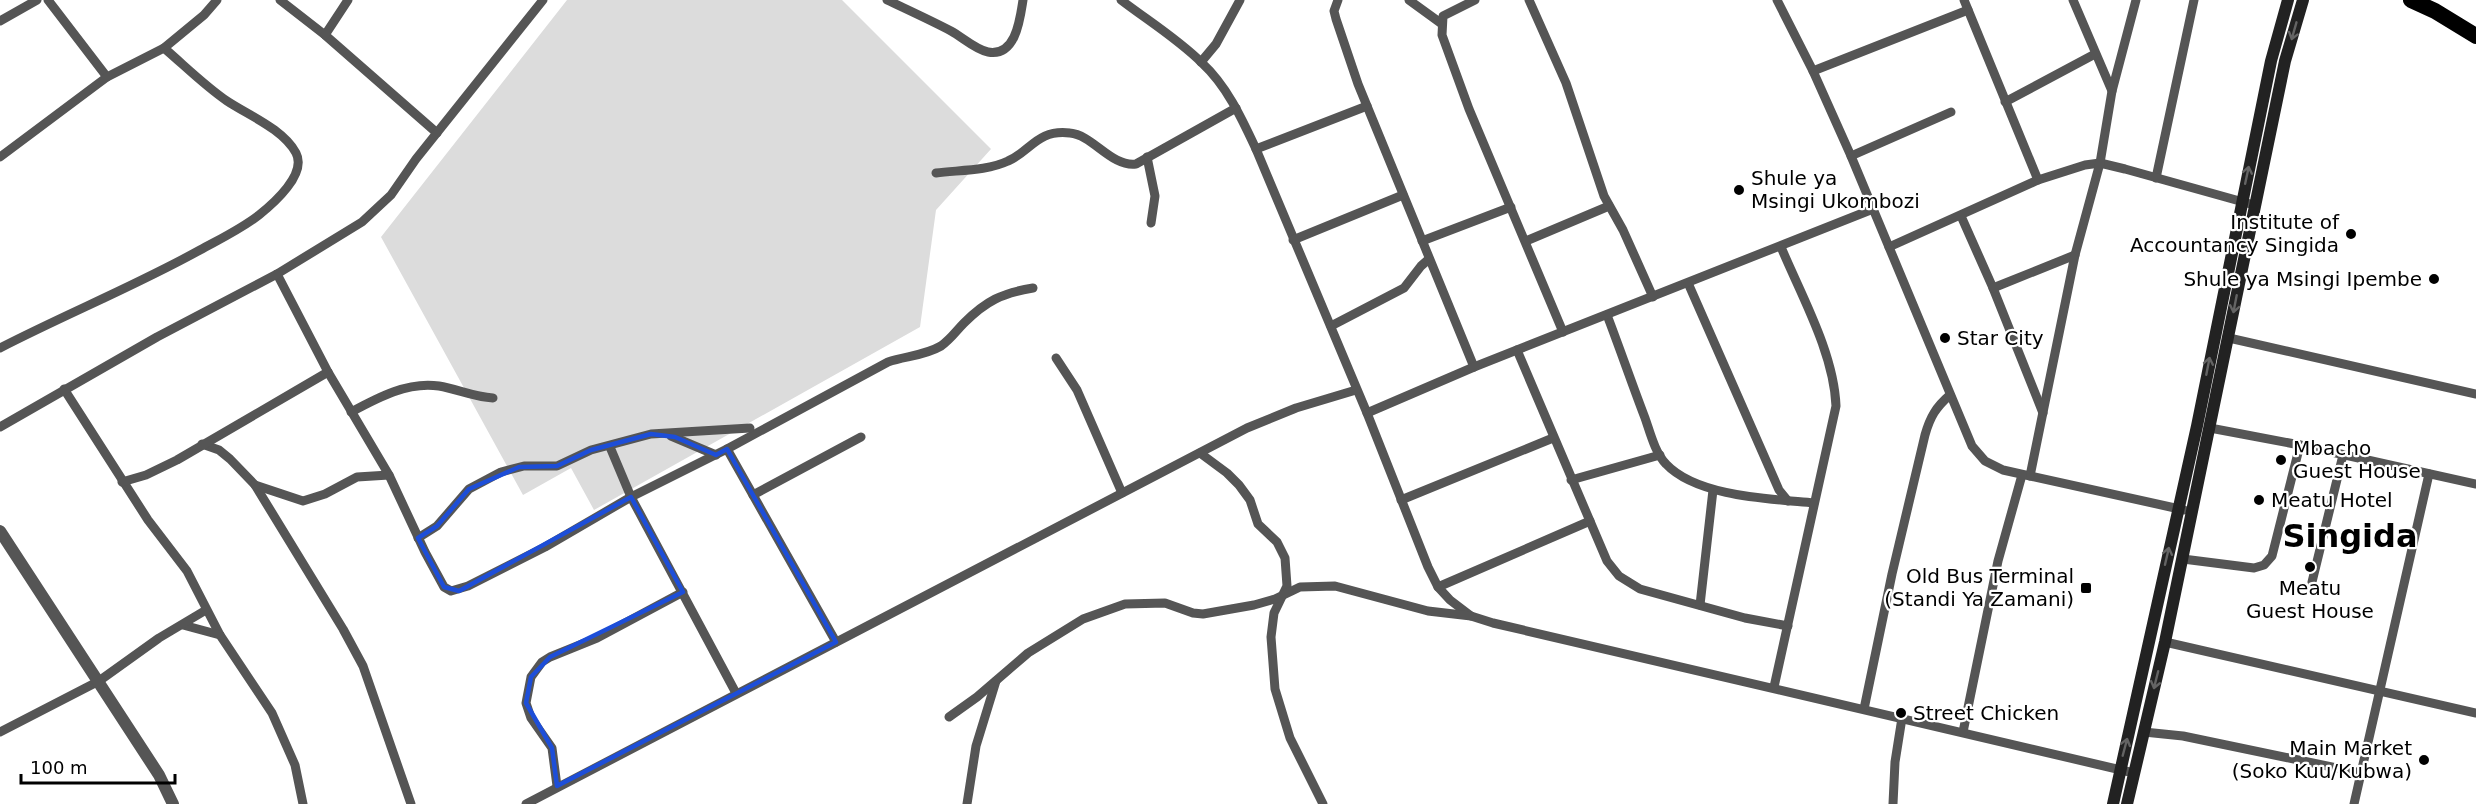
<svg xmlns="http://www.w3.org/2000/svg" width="2476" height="804" font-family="'DejaVu Sans',sans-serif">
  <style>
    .green { fill: #dcdcdc }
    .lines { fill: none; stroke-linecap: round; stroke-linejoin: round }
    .minor { stroke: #555; stroke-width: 9 }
    .tertiary { stroke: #555; stroke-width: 12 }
    .secondary { stroke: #222; stroke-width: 12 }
    .trunk { stroke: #000; stroke-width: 16 }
    .oneway { stroke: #646464 }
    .marked { fill: none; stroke: #1d4ed8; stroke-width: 4.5; stroke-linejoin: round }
    .poi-dot { fill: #000; stroke: #fff; stroke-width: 2 }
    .labels { text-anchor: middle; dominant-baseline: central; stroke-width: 4.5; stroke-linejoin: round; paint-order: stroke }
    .poi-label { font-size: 20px; fill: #000; stroke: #fff; text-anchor: start }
    .town-label { font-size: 32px; font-weight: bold; fill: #000; stroke: #fff }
  </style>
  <rect width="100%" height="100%" fill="#fff"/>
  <path class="green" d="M567,0H842L991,149L936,210L920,327L594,510L571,468L523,495L381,237Z"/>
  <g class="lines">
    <g class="minor">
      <path d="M48,0L107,77"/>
      <path d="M280,0L325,35L437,133"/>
      <path d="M887,0C908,10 930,20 951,31C962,37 976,50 988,52C1016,57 1020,19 1023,0"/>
      <path d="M1121,0C1147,20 1178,39 1202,63C1227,86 1242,119 1256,149L1367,413L1428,567L1438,587L1450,600L1471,616L1493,623L2134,773"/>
      <path d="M1338,0L1334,11L1336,19L1358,84L1474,367"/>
      <path d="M1409,0L1442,24"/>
      <path d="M1475,0L1443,16L1442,35L1469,109L1563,332"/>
      <path d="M1529,0L1566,83L1604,196L1623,230L1653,297"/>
      <path d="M1777,0L1813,71L1851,156L1972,446L1985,461L2003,470L2184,510"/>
      <path d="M1964,0L2038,180"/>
      <path d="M2073,0L2112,91"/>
      <path d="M0,21L37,0"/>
      <path d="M325,35L348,0"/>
      <path d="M1201,62L1216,44L1240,0"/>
      <path d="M1813,71L1968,10"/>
      <path d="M2005,102L2095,54"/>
      <path d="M1256,149L1367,106"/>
      <path d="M1851,156L1951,112"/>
      <path d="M0,157L107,77L164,48L204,15L217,0"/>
      <path d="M1147,157L1155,196L1151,223"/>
      <path d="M936,173C959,170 987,171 1008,161C1031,151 1037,129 1070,133C1093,135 1111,167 1136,164L1236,108"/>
      <path d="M2156,178L2194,0"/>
      <path d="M1961,216L1993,288L2043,413"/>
      <path d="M1293,240L1403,195"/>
      <path d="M1422,241L1511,207"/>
      <path d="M1526,241L1609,206"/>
      <path d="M1889,247L2038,180L2085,165L2100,163L2125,169L2254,205"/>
      <path d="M277,274L328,372L389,475L425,552L444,587L451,591L468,586L545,547L631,497L727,449L888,362C905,356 924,356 941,346C951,339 956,331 964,323C986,301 1002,293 1033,288"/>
      <path d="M1688,283L1779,490L1788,501"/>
      <path d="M1993,288L2075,255"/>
      <path d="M1607,315C1620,349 1632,384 1645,418C1650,432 1655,453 1666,464C1697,497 1772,499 1814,503"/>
      <path d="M1331,326L1404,288L1421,266L1429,259"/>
      <path d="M2229,338L2476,394"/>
      <path d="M0,348C66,314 135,286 200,250C220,239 241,229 259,215C274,203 307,174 296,153C283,129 248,115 227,101C205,86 185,66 164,48"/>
      <path d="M1517,350L1607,561L1619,576L1640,589L1745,618L1788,626"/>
      <path d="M1056,358L1077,390L1122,493"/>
      <path d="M64,389L148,520L187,571L220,635L272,713L295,765L303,804"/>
      <path d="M351,412C377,398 408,381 439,386C457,389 474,397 493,398"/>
      <path d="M1367,413L1474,367L1873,209"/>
      <path d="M0,427L157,337L277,274L362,222L391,195L416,159L543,0"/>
      <path d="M2210,428L2300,445L2476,484"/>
      <path d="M671,436L716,455"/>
      <path d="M202,444L219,450L230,459L255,485L343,629L363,666L411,804"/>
      <path d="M610,447L631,497L736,693"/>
      <path d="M727,449L836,642"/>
      <path d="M1200,453L1227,473L1239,485L1250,500L1258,524L1277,542L1285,558L1287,586L1274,613L1271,637L1275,689L1290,738L1323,804"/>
      <path d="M2030,476L2075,255L2100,163L2112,91L2136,0"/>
      <path d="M1571,480L1660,455"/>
      <path d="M122,482L146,475L177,460L328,372"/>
      <path d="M255,485L303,501L325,494L357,477L389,475"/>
      <path d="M753,495L861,437"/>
      <path d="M1401,500L1553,438"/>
      <path d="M418,538L437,526L469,489L501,472L524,466H557L591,450L651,434L750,428"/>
      <path d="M2183,559L2254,568L2264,565L2272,556L2300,445"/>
      <path d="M2312,582L2343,455"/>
      <path d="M1438,587L1590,521"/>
      <path d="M1700,605L1713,490"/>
      <path d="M183,625L220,635"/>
      <path d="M2165,642L2476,713"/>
      <path d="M1774,687L1836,406C1834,353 1801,295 1781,247"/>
      <path d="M1864,709L1892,574L1925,435C1930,417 1936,407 1950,395"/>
      <path d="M949,717L977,697L1028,653L1083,619L1125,604L1165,603L1193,613L1203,614L1254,605L1275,599L1300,587L1335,586L1428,611L1471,616"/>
      <path d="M0,732L99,681L159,638L206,610"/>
      <path d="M1963,732L1998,561L2022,475"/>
      <path d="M2144,732L2183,736L2361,773"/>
      <path d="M557,786L552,748L531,718L526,703L531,677L542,662L550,657L597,638L683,592"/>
      <path d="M526,804L1247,428L1296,408L1356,390"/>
      <path d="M967,804L976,746L996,681"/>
      <path d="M1893,804L1895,762L1902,718"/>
      <path d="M2354,804L2429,474"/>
    </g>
    <path class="tertiary" d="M0,531L159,775L173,804"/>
    <g class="secondary">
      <path d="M2113,804L2197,426L2271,61L2288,0"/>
      <path d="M2127,804L2165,642L2285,61L2303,0"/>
    </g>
    <path class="trunk" d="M2411,0L2435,11L2476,36"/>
  </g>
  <defs><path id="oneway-shaft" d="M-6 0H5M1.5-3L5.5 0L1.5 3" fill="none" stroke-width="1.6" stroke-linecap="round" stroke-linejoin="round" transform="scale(1.5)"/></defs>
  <g class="oneway">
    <use href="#oneway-shaft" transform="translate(2294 31) rotate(106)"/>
    <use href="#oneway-shaft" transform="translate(2247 175) rotate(-78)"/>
    <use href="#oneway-shaft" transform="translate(2235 304) rotate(101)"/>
    <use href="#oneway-shaft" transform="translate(2208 366) rotate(-79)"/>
    <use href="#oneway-shaft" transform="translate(2167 556) rotate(-77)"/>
    <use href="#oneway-shaft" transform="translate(2156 680) rotate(104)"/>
    <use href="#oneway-shaft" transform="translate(2125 747) rotate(-75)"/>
  </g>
  <path class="marked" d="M651,434L675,437L716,455L727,449L836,642L557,786L552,748L526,703L531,677L550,657L683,592L631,497L459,591L444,587L418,538L437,526L469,489L519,467L557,466L591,450Z"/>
  <g class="poi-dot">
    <circle cx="1739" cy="190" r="6"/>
    <circle cx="2351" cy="234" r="6"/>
    <circle cx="2434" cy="279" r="6"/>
    <circle cx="1945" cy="338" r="6"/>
    <circle cx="2281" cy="460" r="6"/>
    <circle cx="2259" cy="500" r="6"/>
    <circle cx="2310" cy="567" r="6"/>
    <rect x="2080" y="582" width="12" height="12" rx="3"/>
    <circle cx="1901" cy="713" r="6"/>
    <circle cx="2424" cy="760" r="6"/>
  </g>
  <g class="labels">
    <g class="poi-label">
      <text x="1751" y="178">Shule ya<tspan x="1751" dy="23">Msingi Ukombozi</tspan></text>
      <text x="2339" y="222" text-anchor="end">Institute of<tspan x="2339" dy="23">Accountancy Singida</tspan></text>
      <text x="2422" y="279" text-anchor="end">Shule ya Msingi Ipembe</text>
      <text x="1957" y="338">Star City</text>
      <text x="2293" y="448">Mbacho<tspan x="2293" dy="23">Guest House</tspan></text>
      <text x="2271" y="500">Meatu Hotel</text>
      <text x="2074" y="576" text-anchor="end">Old Bus Terminal<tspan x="2074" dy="23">(Standi Ya Zamani)</tspan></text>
      <text x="2310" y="588" text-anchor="middle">Meatu<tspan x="2310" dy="23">Guest House</tspan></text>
      <text x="1913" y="713">Street Chicken</text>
      <text x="2412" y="748" text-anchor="end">Main Market<tspan x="2412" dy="23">(Soko Kuu/Kubwa)</tspan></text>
    </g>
    <g class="town-label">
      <text x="2350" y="536">Singida</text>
    </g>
  </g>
  <path d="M21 774v9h154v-9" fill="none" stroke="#000000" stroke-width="3"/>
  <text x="30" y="774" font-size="18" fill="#000000" stroke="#ffffff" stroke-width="4.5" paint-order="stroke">100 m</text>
</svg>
